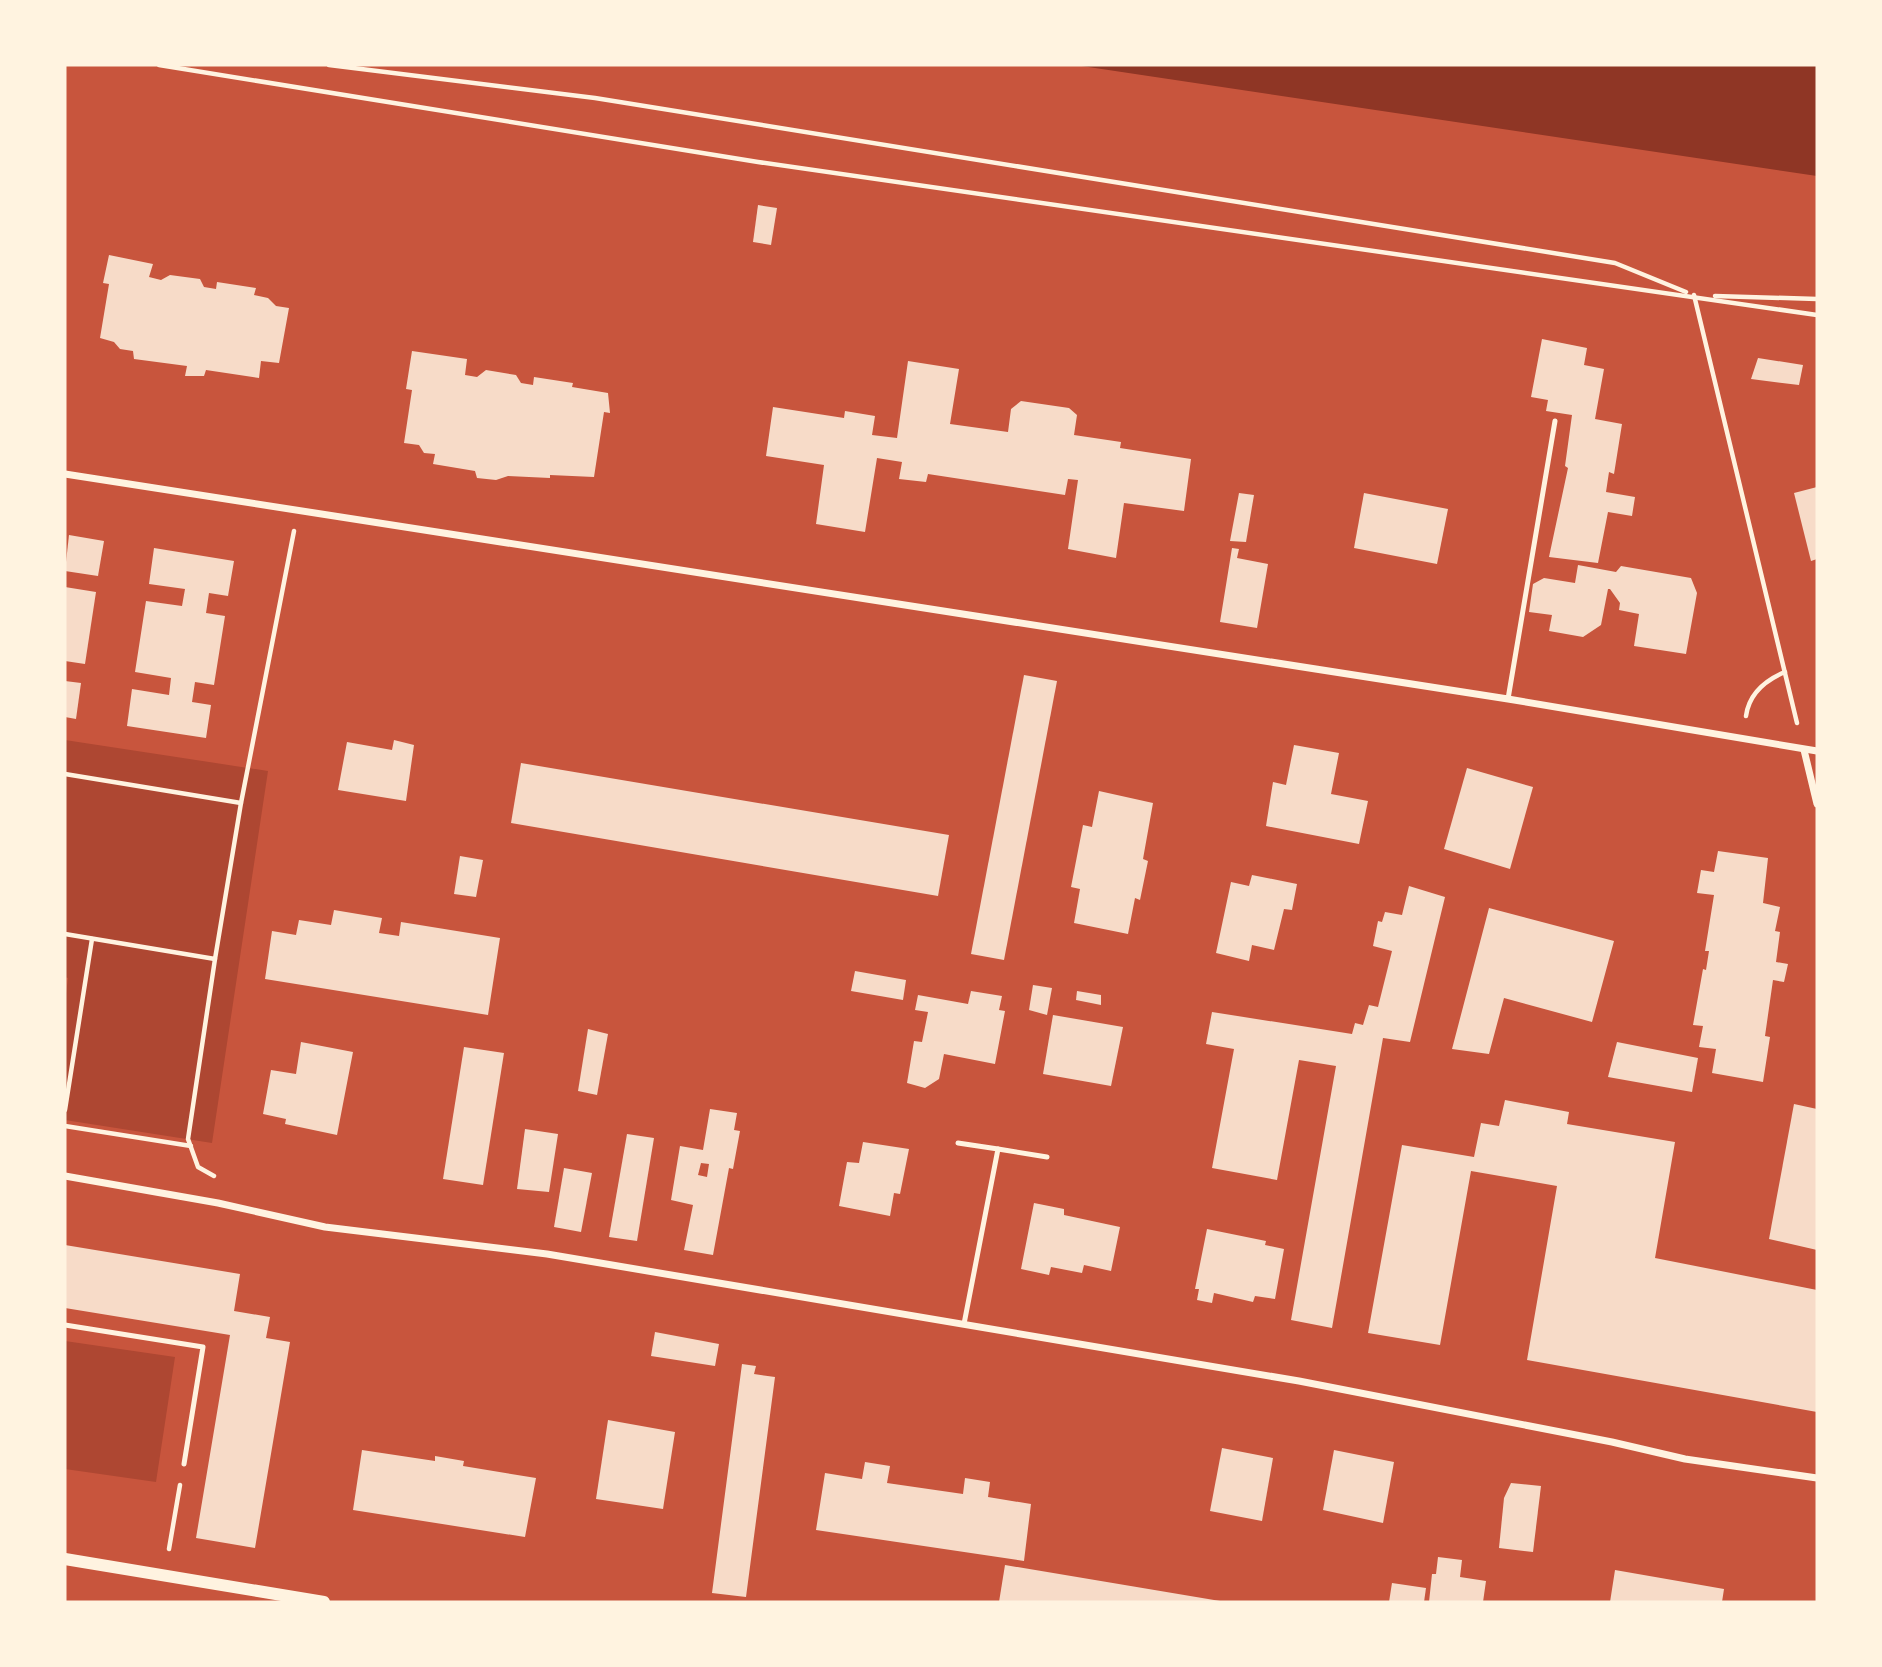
<svg xmlns="http://www.w3.org/2000/svg" width="1882" height="1667" font-family="Karla,sans-serif">
  <style>
    .green { fill: #ae4732 }
    .water { fill: #8f3625 }
    .building { fill: #f7dbc8; fill-rule: evenodd }
    .lines { fill: none; stroke-linecap: round; stroke-linejoin: round }
    .path { stroke: #fff3e0; stroke-width: 4.5 }
    .service { stroke: #fff3e0; stroke-width: 5 }
    .minor { stroke: #fff3e0; stroke-width: 7 }
    .tertiary { stroke: #fff3e0; stroke-width: 12 }
  </style>
  <rect width="100%" height="100%" fill="#c8553d"/>
  <g class="green">
    <path d="M65,740L268,771L212,1143L65,1120V1002L68,978L65,977Z"/>
    <path d="M65,1341L175,1357L156,1482L65,1469Z"/>
  </g>
  <path class="water" d="M1075,65H1817V176Z"/>
  <g class="building">
    <path d="M758,205L777,208L771,245L753,242Z"/>
    <path d="M109,255L153,264L149,277L161,280L170,275L200,279L204,287L216,289L217,282L256,288L254,295L268,298L276,306L289,308L279,363L261,361L259,378L206,370L204,376H185L187,366L134,359L133,351L120,349L114,342L100,338L109,284L103,283Z"/>
    <path d="M1542,339L1587,348L1584,365L1604,369L1595,419L1622,424L1614,474L1609,472L1606,492L1635,497L1632,516L1608,512L1598,563L1549,557L1568,468L1565,466L1572,415L1546,411L1548,400L1531,397Z"/>
    <path d="M412,351L467,359L465,375L477,377L486,370L516,375L521,383L533,385L534,377L573,383L572,387L608,393L610,413L604,412L594,477L550,475V478L508,476L496,480L477,478L475,471L433,464L435,454L424,453L419,445L404,443L412,390L406,389Z"/>
    <path d="M1758,358L1803,365L1799,385L1751,379Z"/>
    <path d="M908,361L959,369L950,424L1008,432L1011,409L1021,401L1069,408L1077,415L1074,435L1121,442L1120,448L1191,459L1184,511L1124,503L1116,558L1068,549L1078,480L1068,479L1065,495L928,474L926,482L899,479L902,462L877,458L865,532L816,524L824,465L766,456L773,407L844,418L845,411L875,416L872,435L897,438Z"/>
    <path d="M1817,487V559L1811,561L1794,493Z"/>
    <path d="M1239,493L1254,495L1246,542L1230,541Z"/>
    <path d="M1364,493L1448,509L1437,564L1354,548Z"/>
    <path d="M69,535L104,541L98,576L65,571Z"/>
    <path d="M154,548L234,561L228,596L209,593L206,613L225,616L214,685L195,682L192,702L211,705L206,738L127,726L132,689L169,695L171,678L135,672L146,601L182,606L185,589L149,584Z"/>
    <path d="M1232,548L1239,549L1237,558L1268,564L1257,628L1220,622Z"/>
    <path d="M1578,565L1616,572L1621,566L1691,578L1697,593L1686,654L1634,646L1639,614L1619,610L1620,603L1610,589H1608L1601,625L1583,637L1549,631L1552,615L1529,612L1533,584L1544,578L1575,583Z"/>
    <path d="M65,587L96,592L85,664L65,661Z"/>
    <path d="M1024,675L1057,681L1004,960L971,954Z"/>
    <path d="M65,681L81,683L76,719L65,717Z"/>
    <path d="M394,740L414,745L406,801L338,790L347,742L392,750Z"/>
    <path d="M1294,745L1339,753L1331,794L1368,801L1359,844L1266,826L1273,782L1286,785Z"/>
    <path d="M521,763L949,835L938,896L511,823Z"/>
    <path d="M1467,768L1533,787L1510,869L1444,849Z"/>
    <path d="M1099,791L1153,803L1143,859L1148,861L1140,900L1135,898L1128,934L1074,923L1080,889L1071,887L1083,825L1092,827Z"/>
    <path d="M1718,851L1768,858L1763,903L1780,907L1775,931L1780,932L1776,962L1788,964L1784,982L1773,980L1765,1036L1770,1037L1763,1082L1712,1073L1716,1049L1699,1047L1703,1026L1693,1025L1703,969L1706,970L1709,951H1705L1714,895L1697,893L1701,870L1714,872Z"/>
    <path d="M460,856L483,860L476,897L454,894Z"/>
    <path d="M1252,875L1297,884L1292,910L1284,909L1274,950L1252,945L1249,961L1216,953L1231,882L1249,886Z"/>
    <path d="M1409,886L1445,897L1410,1042L1383,1038L1332,1328L1291,1320L1336,1066L1299,1060L1277,1180L1212,1168L1234,1049L1206,1044L1212,1012L1352,1034L1355,1023L1363,1025L1369,1005L1378,1007L1392,951L1373,946L1378,921L1382,922L1385,912L1402,915Z"/>
    <path d="M1489,908L1614,941L1592,1022L1504,998L1489,1054L1452,1049Z"/>
    <path d="M334,910L382,918L379,933L399,936L401,922L500,938L488,1015L265,979L272,931L296,935L299,920L331,925Z"/>
    <path d="M855,971L906,980L903,1000L851,991Z"/>
    <path d="M1033,985L1052,988L1047,1015L1029,1010Z"/>
    <path d="M971,991L1002,996L999,1010L1005,1011L995,1064L944,1054L939,1079L925,1088L907,1083L914,1041L922,1042L928,1012L915,1010L918,995L968,1004Z"/>
    <path d="M1077,991L1101,995V1005L1076,1000Z"/>
    <path d="M1053,1015L1123,1027L1111,1086L1043,1074Z"/>
    <path d="M588,1029L608,1034L597,1095L578,1091Z"/>
    <path d="M301,1042L353,1052L337,1135L285,1124L286,1119L263,1114L271,1070L296,1074Z"/>
    <path d="M1617,1042L1698,1058L1692,1092L1608,1077Z"/>
    <path d="M464,1047L504,1053L483,1185L443,1179Z"/>
    <path d="M1505,1100L1569,1112L1567,1124L1675,1142L1655,1258L1817,1290V1412L1527,1360L1557,1186L1471,1171L1440,1345L1368,1333L1402,1145L1474,1157L1481,1123L1499,1126Z"/>
    <path d="M1794,1104L1817,1109V1250L1769,1239Z"/>
    <path d="M710,1109L737,1113L734,1130L740,1131L733,1169L729,1168L713,1255L684,1250L693,1205L671,1200L680,1146L703,1150ZM701,1163L709,1164L707,1177L698,1175Z"/>
    <path d="M525,1129L558,1134L549,1192L517,1189Z"/>
    <path d="M627,1134L654,1138L637,1241L609,1237Z"/>
    <path d="M863,1142L909,1149L900,1194L894,1193L890,1216L839,1206L847,1162L859,1163Z"/>
    <path d="M564,1168L592,1173L581,1232L554,1227Z"/>
    <path d="M1034,1203L1064,1209V1215L1120,1227L1111,1271L1084,1265L1082,1273L1051,1267L1049,1275L1021,1269Z"/>
    <path d="M1207,1229L1266,1241L1265,1245L1284,1249L1275,1299L1255,1296L1253,1302L1214,1293L1212,1303L1197,1300L1199,1289H1195Z"/>
    <path d="M65,1245L240,1274L234,1311L270,1317L266,1338L290,1342L255,1548L196,1538L230,1335L65,1308Z"/>
    <path d="M655,1332L719,1344L715,1366L651,1356Z"/>
    <path d="M742,1364L756,1366L754,1374L775,1377L746,1597L712,1593Z"/>
    <path d="M608,1420L675,1432L663,1509L596,1499Z"/>
    <path d="M1222,1448L1273,1458L1262,1521L1210,1511Z"/>
    <path d="M362,1450L435,1461V1456L464,1461L463,1466L536,1478L525,1537L353,1510Z"/>
    <path d="M1334,1450L1394,1462L1383,1523L1323,1510Z"/>
    <path d="M865,1462L890,1466L887,1483L963,1494L965,1478L990,1482L988,1497L1031,1504L1024,1561L816,1530L825,1473L862,1479Z"/>
    <path d="M1511,1483L1541,1486L1533,1552L1499,1548L1504,1498Z"/>
    <path d="M1438,1557L1462,1560L1460,1577L1486,1581L1483,1602H1429L1432,1574H1436Z"/>
    <path d="M1005,1565L1220,1601V1602H999Z"/>
    <path d="M1615,1570L1724,1589L1722,1602H1610Z"/>
    <path d="M1392,1583L1426,1588L1424,1602H1389Z"/>
  </g>
  <g class="lines">
    <g class="path">
      <path d="M159,65L758,162L1817,315"/>
      <path d="M329,65L595,98L1615,263L1686,292"/>
      <path d="M1694,295L1797,723"/>
      <path d="M1715,296L1817,299"/>
      <path d="M1746,716C1749,694 1766,680 1785,672"/>
      <path d="M65,774L241,803"/>
      <path d="M65,934L215,959L241,803L294,531"/>
      <path d="M65,1110L92,939"/>
      <path d="M65,1126L191,1146"/>
      <path d="M214,1176L198,1167L188,1139L215,959"/>
      <path d="M169,1549L180,1485"/>
    </g>
    <g class="service">
      <path d="M1508,699L1555,421"/>
      <path d="M958,1143L998,1149L964,1324"/>
      <path d="M998,1149L1047,1157"/>
      <path d="M65,1325L203,1347L184,1464"/>
    </g>
    <g class="minor">
      <path d="M65,474L1508,699L1817,751"/>
      <path d="M1804,750L1817,804"/>
      <path d="M65,1176L218,1203L325,1227L547,1254L1299,1381L1612,1442L1685,1459L1817,1478"/>
    </g>
    <path class="tertiary" d="M65,1559L324,1602"/>
  </g>
  <rect width="1882" height="1667" fill="none" stroke="#fff3e0" stroke-width="133"/>
</svg>
